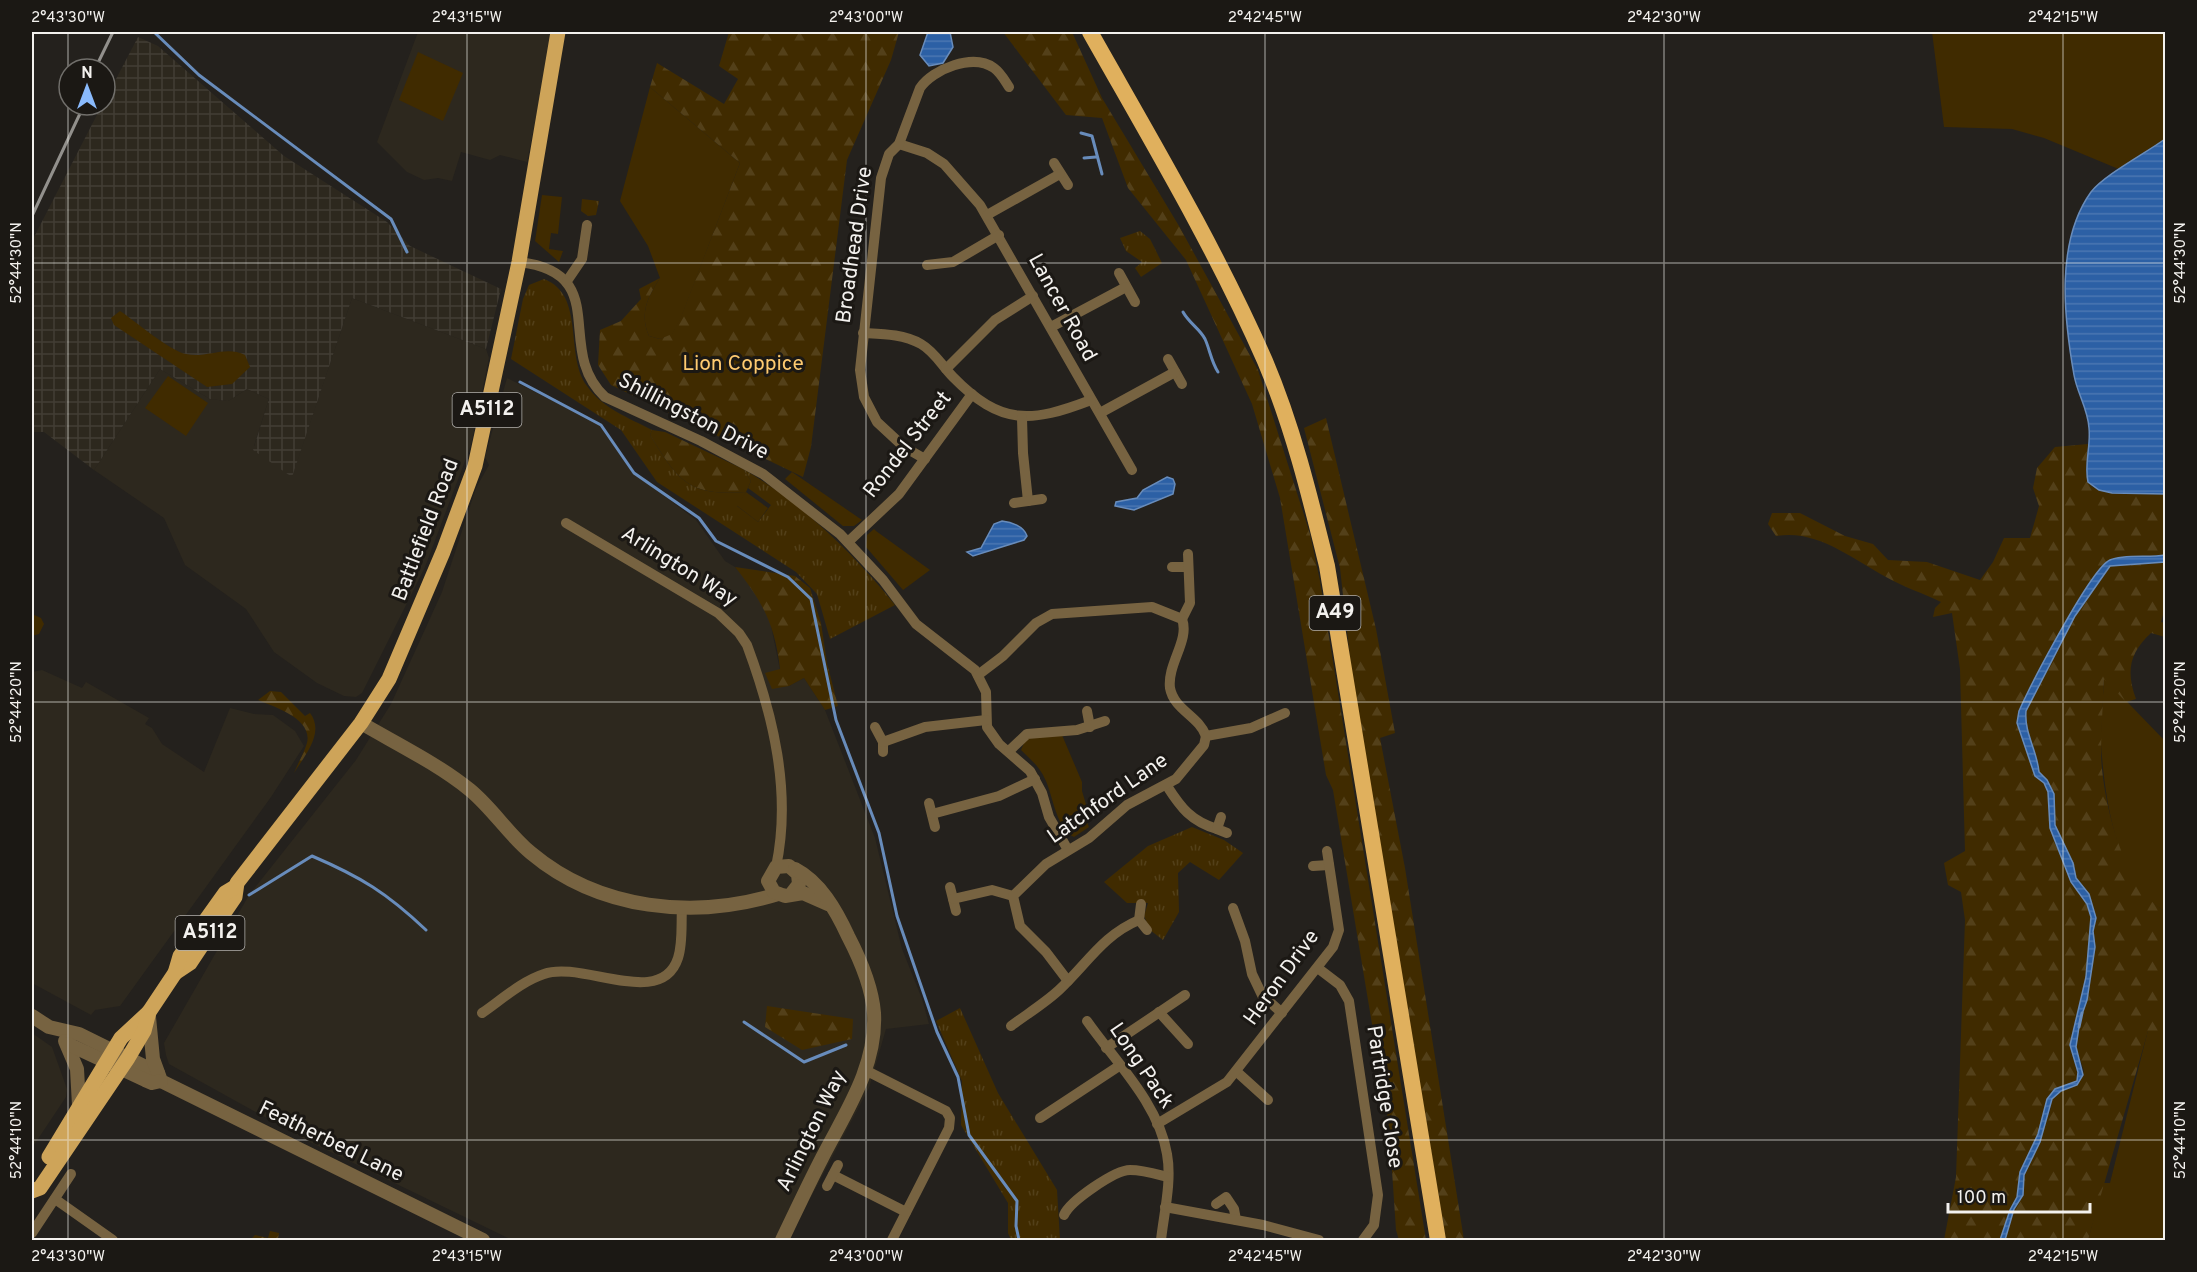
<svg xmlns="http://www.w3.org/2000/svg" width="2197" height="1272" font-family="Overpass,sans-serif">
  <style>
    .built { fill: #2d281e }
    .industrial { fill: url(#industrial-grid) }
    .grass { fill: #402b00 }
    .forest { fill: url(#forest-firs) }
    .park { fill: url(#park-tufts) }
    .garden { fill: url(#garden-furrows) }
    .water { fill: url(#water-rules); stroke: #688cbb; stroke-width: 1.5 }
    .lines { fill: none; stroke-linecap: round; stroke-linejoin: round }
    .stream { stroke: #688cbb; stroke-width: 3 }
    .minor { stroke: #776341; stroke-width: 10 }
    .tertiary { stroke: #776341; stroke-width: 14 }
    .primary { stroke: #cea459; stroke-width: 15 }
    .trunk { stroke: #e0b05d; stroke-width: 16 }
    .rail { stroke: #92908c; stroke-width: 3 }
    .ticks { fill: none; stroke: #f3f1ee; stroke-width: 1.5; stroke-opacity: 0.45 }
    .labels { text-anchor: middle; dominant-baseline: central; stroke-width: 6; stroke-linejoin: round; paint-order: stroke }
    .shield { fill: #1b1814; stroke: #b2b0ad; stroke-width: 1.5 }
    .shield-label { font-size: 20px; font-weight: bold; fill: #f3f1ee }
    .street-label { font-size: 21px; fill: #f3f1ee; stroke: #1b1814 }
    .park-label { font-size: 21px; fill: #feca70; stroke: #1b1814 }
    .neatline { fill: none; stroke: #f3f1ee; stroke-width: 2 }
    .ticks-label { font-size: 15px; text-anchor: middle; fill: #f3f1ee }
  </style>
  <defs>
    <pattern id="industrial-grid" width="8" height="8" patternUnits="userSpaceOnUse" patternTransform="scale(1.5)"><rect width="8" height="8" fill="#2d281e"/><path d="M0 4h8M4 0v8" fill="none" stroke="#423d34"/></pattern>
    <pattern id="forest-firs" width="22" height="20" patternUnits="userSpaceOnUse" patternTransform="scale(1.5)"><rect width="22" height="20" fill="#402b00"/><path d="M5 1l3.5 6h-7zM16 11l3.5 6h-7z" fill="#534019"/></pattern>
    <pattern id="park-tufts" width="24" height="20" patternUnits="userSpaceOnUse" patternTransform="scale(1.5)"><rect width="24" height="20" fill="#402b00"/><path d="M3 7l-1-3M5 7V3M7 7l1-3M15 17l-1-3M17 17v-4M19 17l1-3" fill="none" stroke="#534019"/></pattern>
    <pattern id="garden-furrows" width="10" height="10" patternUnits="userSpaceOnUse" patternTransform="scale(1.5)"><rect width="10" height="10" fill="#402b00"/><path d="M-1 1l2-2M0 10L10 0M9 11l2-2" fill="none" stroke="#534019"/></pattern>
    <pattern id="water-rules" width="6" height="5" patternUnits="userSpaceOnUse" patternTransform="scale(1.5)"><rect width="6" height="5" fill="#2c60a5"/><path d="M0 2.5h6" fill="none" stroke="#4b77b2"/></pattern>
  </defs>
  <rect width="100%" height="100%" fill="#24211d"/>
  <g class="built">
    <path d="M418,32H553L527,162L500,155L490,160L461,152L452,181L438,178L424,180L407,172L377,142Z"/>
    <path d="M352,298L486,349L489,358L471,445L425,567L362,693L356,697L344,696L317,683L274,652L246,609L185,565L164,518L94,470L160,369L210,399L228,401L247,389L269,399L254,446L292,476Z"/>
    <path d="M507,378L601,425L634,473L696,520L725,561L735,567L750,584L769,616L780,670L789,686L804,678L825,710L875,838L902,949L922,999L929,1024L886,1029L869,1088L788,1240H512L310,1142L169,1064L166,1055L164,1043L249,895L356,760L391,704L442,592L476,488L489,465L485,457Z"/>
    <path d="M42,670L82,688L86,682L149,718L145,724L152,728L162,744L204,772L230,708L254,714L273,715L295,731L304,746L271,797L120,1006L95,1010L91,1015L32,983V672Z"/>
    <path d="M32,1033L52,1047L67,1089L66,1097L32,1148Z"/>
  </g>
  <path class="industrial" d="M138,37L158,46L284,156L387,222L410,246L501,289L486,349L352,298L292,477L253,450L269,399L247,389L228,401L210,399L160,369L94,470L44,432H32V241L102,105H105V100Z"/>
  <g class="grass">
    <path d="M1932,32H2165V139L2121,170L2044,138L2012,129L1944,127Z"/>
    <path d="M418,52L463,73L443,121L399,100Z"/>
    <path d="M650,87L740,163L681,318L672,335L660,339L649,336C639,314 648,296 660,278L648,246L620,201Z"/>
    <path d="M542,195L562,197L558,234L551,233L549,249L563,251L559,262L535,241Z"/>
    <path d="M120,311C135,321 170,351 186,354C206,359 225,345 245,355L250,367L232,384L207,387L114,325L111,318Z"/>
    <path d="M168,376L208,403L186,436L145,408Z"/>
    <path d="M792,472L862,520L854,526H843L785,479Z"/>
    <path d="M746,492L768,508L758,522L736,505Z"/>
    <path d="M874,529L876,531L930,570L903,590L866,547L867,535Z"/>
    <path d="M32,614L41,618L44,624L39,634L32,636Z"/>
    <path d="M2104,678L2165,741V911C2119,888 2106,804 2102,757C2099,732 2103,704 2104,678Z"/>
    <path d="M1062,735L1082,782V791L1088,811L1084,815L1089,827L1074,837C1056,829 1053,795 1045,779C1040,767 1030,759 1021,750L1026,738Z"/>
    <path d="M2148,1030L2165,1031V1240H2088L2103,1183H2110Z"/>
  </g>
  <g class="forest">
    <path d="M729,32H899L891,60L847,160L811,447L803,477L611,385L598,365L600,330L621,321L641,299L639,289L660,278C648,296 639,314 649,336L660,339L672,334L681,317L740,163L650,87L657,63L724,104L738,79L719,66Z"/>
    <path d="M1003,32H1072L1102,98L1179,226L1258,370L1310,534L1320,581L1426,1240H1399L1396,1230L1389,1126L1333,790L1326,775L1280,498L1252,404L1186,260L1128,188L1102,118L1066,115Z"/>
    <path d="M1326,418L1376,629L1395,733L1380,738L1405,868L1464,1240H1446L1352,676L1340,568L1304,428Z"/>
    <path d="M652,430L665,432L743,469L751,481L746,492C688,496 679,482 650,435Z"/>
    <path d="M2088,444L2086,472L2092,487L2112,493L2165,494V555L2113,559L2070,614L2019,711L2017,723L2048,792L2050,828L2071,882L2087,904L2091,917L2086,977L2070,1045C2071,1058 2079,1068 2077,1081L2047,1099L2038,1134L2019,1178L2017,1197L2010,1210L2000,1240H1944L1956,1177L1965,920L1961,892L1948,885L1944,863L1965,851L1960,669L1952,613L1933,617L1935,608L1941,602C1923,593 1903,587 1886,577C1851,558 1817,529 1776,536L1768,524L1772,513H1800L1845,536L1873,544L1888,560L1927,562L1980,580L1993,562L2004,538H2030L2039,506L2033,488L2037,468L2055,447Z"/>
    <path d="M2165,562V608L2161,622L2165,623V637L2151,633C2129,653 2126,672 2136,699L2126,702L2104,679C2103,704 2101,729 2101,753C2102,798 2123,889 2165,911V1031H2148L2088,1240H2005L2014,1209L2023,1195L2024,1175L2050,1111L2052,1099L2061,1091L2077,1085L2084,1071L2076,1047L2080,1020L2087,1000L2095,947L2093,931L2096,918L2089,894L2076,878L2073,863L2055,825L2054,794L2047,780L2039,772C2037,750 2024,733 2026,711L2075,616L2110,565Z"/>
    <path d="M735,567L795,576L810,588L821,623L827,663L838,706L825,710L804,678L789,686L772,689L765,673L780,669C775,625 763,602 735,567Z"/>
    <path d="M270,691L281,692L305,716L310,713C325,733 305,755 294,773C298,763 304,753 307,743C313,719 275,707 258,700Z"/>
    <path d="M767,1006L853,1019L852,1039L802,1050L765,1027Z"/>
  </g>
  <g class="park">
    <path d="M582,199L599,201L596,215L588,216L581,211Z"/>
    <path d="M1140,231L1150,239L1162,263L1141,277L1135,268L1142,262L1126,251L1120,238Z"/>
    <path d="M544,279C586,295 564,355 587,386C602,408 629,418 652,430L650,435C679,482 688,496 746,492L737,506L758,522L771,505L748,488L751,481L743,469C801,502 853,553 895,605L830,639L817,594L796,572L657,482L621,430L511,359L523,299L529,285Z"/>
    <path d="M1192,827L1224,840L1243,853L1219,880L1190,862L1178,873L1179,912L1163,940L1150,930L1144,916L1148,903H1127L1104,882L1148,846Z"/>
    <path d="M960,1008L998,1093L1057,1190L1060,1240H1011L1008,1233V1203L961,1125L962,1081L936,1021Z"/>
  </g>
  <path class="garden" d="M270,1231L279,1233L278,1239L283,1240H250L255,1235L268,1238Z"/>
  <g class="water">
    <path d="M928,32H950L953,47L943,63L929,66L920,55Z"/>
    <path d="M2165,139V494L2112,493L2099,490L2088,482C2084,464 2091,446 2089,428C2088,409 2077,393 2074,375C2064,318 2055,242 2091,192C2104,175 2146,153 2165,139Z"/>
    <path d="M1167,477L1173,479L1175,484L1173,494L1134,510L1115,506L1116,502L1137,498L1143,490Z"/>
    <path d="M1002,521C1011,522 1024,526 1027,536L1024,540L973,556L967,552L981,548L994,524Z"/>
    <path d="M2165,555V562L2110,566L2075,616L2026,711C2024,733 2037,750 2039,772L2047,780L2054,794L2055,825L2073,863L2076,878L2089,894L2096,918L2093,931L2095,947L2087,1000L2080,1020L2076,1047L2083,1075L2077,1085L2061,1091L2052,1099L2040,1142L2024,1175L2023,1195L2014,1209L2005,1240H2000L2010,1210L2017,1197L2020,1172L2038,1134L2047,1099L2055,1089L2077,1081L2078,1072L2070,1045L2086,977L2091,917L2087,904L2071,882L2050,828L2048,792L2044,783L2035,776L2017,723L2019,711C2030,686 2091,568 2110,560C2124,554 2150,558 2165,555Z"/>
  </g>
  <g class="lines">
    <g class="stream">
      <path d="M154,32L199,75L391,219L407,252"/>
      <path d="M1081,133L1092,136L1102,174"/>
      <path d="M1084,158L1096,157"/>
      <path d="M1183,312C1189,323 1200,329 1205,339C1210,350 1211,361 1218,372"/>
      <path d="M520,382L601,425L634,473L699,518L716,541L788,577L811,599L836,720L879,833L897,916L937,1032L958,1077L969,1135L1017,1201L1016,1226L1019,1240"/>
      <path d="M249,895L312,856C361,877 387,893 426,930"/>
      <path d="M744,1022L804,1062L846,1045"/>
      <path d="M2079,1027L2082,1013"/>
    </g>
    <g class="minor">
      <path d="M899,144L927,153L944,164L980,205L1132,470"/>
      <path d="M1054,163L1068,185"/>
      <path d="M987,215L1060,174"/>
      <path d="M519,262C614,273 553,349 605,397L701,441L763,474L840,534L883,580L916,624L975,670L986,692L987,727L999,744L1030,771L1042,793L1049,817L1068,850"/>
      <path d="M927,265L953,262L999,235"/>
      <path d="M1119,273L1135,302"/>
      <path d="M567,281L582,259L587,225"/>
      <path d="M1051,327L1126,287"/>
      <path d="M863,333C883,334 903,334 921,344C935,352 942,366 953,377C1001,426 1031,423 1091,400"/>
      <path d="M1168,359L1182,384"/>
      <path d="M946,369L995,320L1033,296"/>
      <path d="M1100,413L1175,372"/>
      <path d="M1022,418L1023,453L1028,501"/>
      <path d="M925,459L904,447L877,422L864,397L860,370L881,178L889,154L899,144L920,88C933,69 973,53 994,68C1001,73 1005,81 1009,87"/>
      <path d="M1014,503L1042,499"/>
      <path d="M566,523L718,613L739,633L747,645C773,715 792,792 776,867"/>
      <path d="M848,542L899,494L972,394"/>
      <path d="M1172,567H1188"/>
      <path d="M1182,619L1190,603L1188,554"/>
      <path d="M978,675L1003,656L1036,623L1052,614L1152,607L1182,619C1190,640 1167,664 1170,688C1174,710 1199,716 1206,736"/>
      <path d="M1087,711L1090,727"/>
      <path d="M875,727L883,742V752"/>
      <path d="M883,742L925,727L986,720"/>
      <path d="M1009,751L1027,734L1077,730L1105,721"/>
      <path d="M1167,786C1181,808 1191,821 1217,829"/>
      <path d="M929,803L935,827"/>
      <path d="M932,814L999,796L1035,779"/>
      <path d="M1221,817L1217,829L1227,833"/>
      <path d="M1313,866L1329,865"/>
      <path d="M950,887L956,911"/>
      <path d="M953,899L992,890L1013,896"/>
      <path d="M1141,904L1139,920L1147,930"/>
      <path d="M1233,908L1245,941L1252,974L1262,995L1282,1013"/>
      <path d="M1319,969L1340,985L1349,1001L1378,1195L1374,1225L1363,1240"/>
      <path d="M1068,981L1046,952L1020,926L1013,896L1046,864L1089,838L1127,805L1176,779L1204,745L1206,736L1251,728L1285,713"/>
      <path d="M1159,1012L1188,1044"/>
      <path d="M482,1013C501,1000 522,981 544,974C582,960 661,1010 678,958C683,943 681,924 682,908"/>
      <path d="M1087,1021C1115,1061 1159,1104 1167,1154C1172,1181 1164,1213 1161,1240"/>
      <path d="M1011,1026C1027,1014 1045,1003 1059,990C1087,964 1103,935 1139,920"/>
      <path d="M1106,1048L1185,995"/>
      <path d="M865,1070L946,1111L950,1118L949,1128L892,1240"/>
      <path d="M1237,1072L1268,1100"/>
      <path d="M1040,1118L1119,1066"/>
      <path d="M1157,1124L1227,1082L1333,947L1339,930L1327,851"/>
      <path d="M833,1175L906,1212"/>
      <path d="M827,1186L838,1165"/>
      <path d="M55,1199L113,1240"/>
      <path d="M1216,1204L1226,1197L1234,1209L1236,1220"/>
      <path d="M1165,1207L1263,1225L1319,1240"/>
      <path d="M1064,1215C1070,1201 1115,1170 1130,1170C1143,1170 1156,1174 1168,1177"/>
      <path d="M32,1233L71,1174"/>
    </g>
    <g class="tertiary">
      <path d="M361,723C397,744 438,764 470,790C493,809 508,834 531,853C599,910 694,920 778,894"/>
      <path d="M792,893L799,884L798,874L789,866L776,867L768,881L774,892L785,896L803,893L828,904"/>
      <path d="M32,1016L49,1027L79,1034L158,1073"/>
      <path d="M149,1017L153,1059L161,1081L483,1240"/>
      <path d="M65,1041L77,1069L79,1105"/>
      <path d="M68,1044L145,1080L152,1083L161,1081"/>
      <path d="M782,1240C795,1213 808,1185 822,1158C845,1113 877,1067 874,1013C872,987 860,959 848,936C836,910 820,882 795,869"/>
    </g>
    <g class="primary">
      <path d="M175,973L190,963L206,939L235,897L237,883L361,723L389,679L443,552L475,466L519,262L558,32"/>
      <path d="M49,1157L121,1038L149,1012"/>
      <path d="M32,1191L40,1188L128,1058L144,1031L149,1012L175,973L180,956L225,893L235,887"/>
    </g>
    <path class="trunk" d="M1090,32C1151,140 1215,247 1265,361C1293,427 1310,497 1327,566L1438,1240"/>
    <g class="rail">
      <path d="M95,69L113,32"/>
      <path d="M32,216L84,105"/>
    </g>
  </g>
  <path class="ticks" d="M68,32V1240M467,32V1240M866,32V1240M1265,32V1240M1664,32V1240M2063,32V1240M32,263H2166M32,702H2166M32,1140H2166"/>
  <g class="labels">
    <g class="shield">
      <rect x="452.5" y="393" width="69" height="34" rx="4.5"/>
      <rect x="1309.5" y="596" width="51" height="34" rx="4.5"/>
      <rect x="175.5" y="916" width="69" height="34" rx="4.5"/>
    </g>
    <g class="shield-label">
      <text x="487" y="410">A5112</text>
      <text x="1335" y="613">A49</text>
      <text x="210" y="933">A5112</text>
    </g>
    <g class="street-label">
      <text transform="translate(855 245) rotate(-82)">Broadhead Drive</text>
      <text transform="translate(1062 308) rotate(61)">Lancer Road</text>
      <text transform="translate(693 417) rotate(27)">Shillingston Drive</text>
      <text transform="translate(908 445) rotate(-52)">Rondel Street</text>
      <text transform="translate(426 530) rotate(-69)">Battlefield Road</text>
      <text transform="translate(679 567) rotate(32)">Arlington Way</text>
      <text transform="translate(1108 799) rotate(-35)">Latchford Lane</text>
      <text transform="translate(1282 978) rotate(-54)">Heron Drive</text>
      <text transform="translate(1141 1066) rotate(56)">Long Pack</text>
      <text transform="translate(1384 1097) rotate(81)">Partridge Close</text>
      <text transform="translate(812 1131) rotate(-64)">Arlington Way</text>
      <text transform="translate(331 1142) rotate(26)">Featherbed Lane</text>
    </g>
    <g class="park-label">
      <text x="743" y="364">Lion Coppice</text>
    </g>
  </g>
  <rect width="2197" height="1272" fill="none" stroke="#1b1814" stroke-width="66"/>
  <g transform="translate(87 87)"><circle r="28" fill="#1b1814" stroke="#716f6b" stroke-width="1.5"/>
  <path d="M0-4.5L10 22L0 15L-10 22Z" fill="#8abafc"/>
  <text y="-9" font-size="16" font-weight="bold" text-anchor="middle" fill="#f3f1ee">N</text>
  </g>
  <path d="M1948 1203v9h142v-9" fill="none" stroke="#f3f1ee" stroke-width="3"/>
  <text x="1957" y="1203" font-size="18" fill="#f3f1ee" stroke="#1b1814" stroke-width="4.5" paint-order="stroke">100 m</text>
  <rect x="33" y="33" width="2131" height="1206" class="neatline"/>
  <g class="ticks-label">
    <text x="68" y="22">2°43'30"W</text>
    <text x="467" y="22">2°43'15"W</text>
    <text x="866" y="22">2°43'00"W</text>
    <text x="1265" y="22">2°42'45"W</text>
    <text x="1664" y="22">2°42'30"W</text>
    <text x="2063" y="22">2°42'15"W</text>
    <text transform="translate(16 263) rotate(-90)" y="5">52°44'30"N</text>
    <text transform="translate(2180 263) rotate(-90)" y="5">52°44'30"N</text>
    <text transform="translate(16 702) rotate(-90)" y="5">52°44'20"N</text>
    <text transform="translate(2180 702) rotate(-90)" y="5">52°44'20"N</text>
    <text transform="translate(16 1140) rotate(-90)" y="5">52°44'10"N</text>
    <text transform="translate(2180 1140) rotate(-90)" y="5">52°44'10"N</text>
    <text x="68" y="1261">2°43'30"W</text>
    <text x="467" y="1261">2°43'15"W</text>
    <text x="866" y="1261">2°43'00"W</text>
    <text x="1265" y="1261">2°42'45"W</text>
    <text x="1664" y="1261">2°42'30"W</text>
    <text x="2063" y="1261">2°42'15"W</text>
  </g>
</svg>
